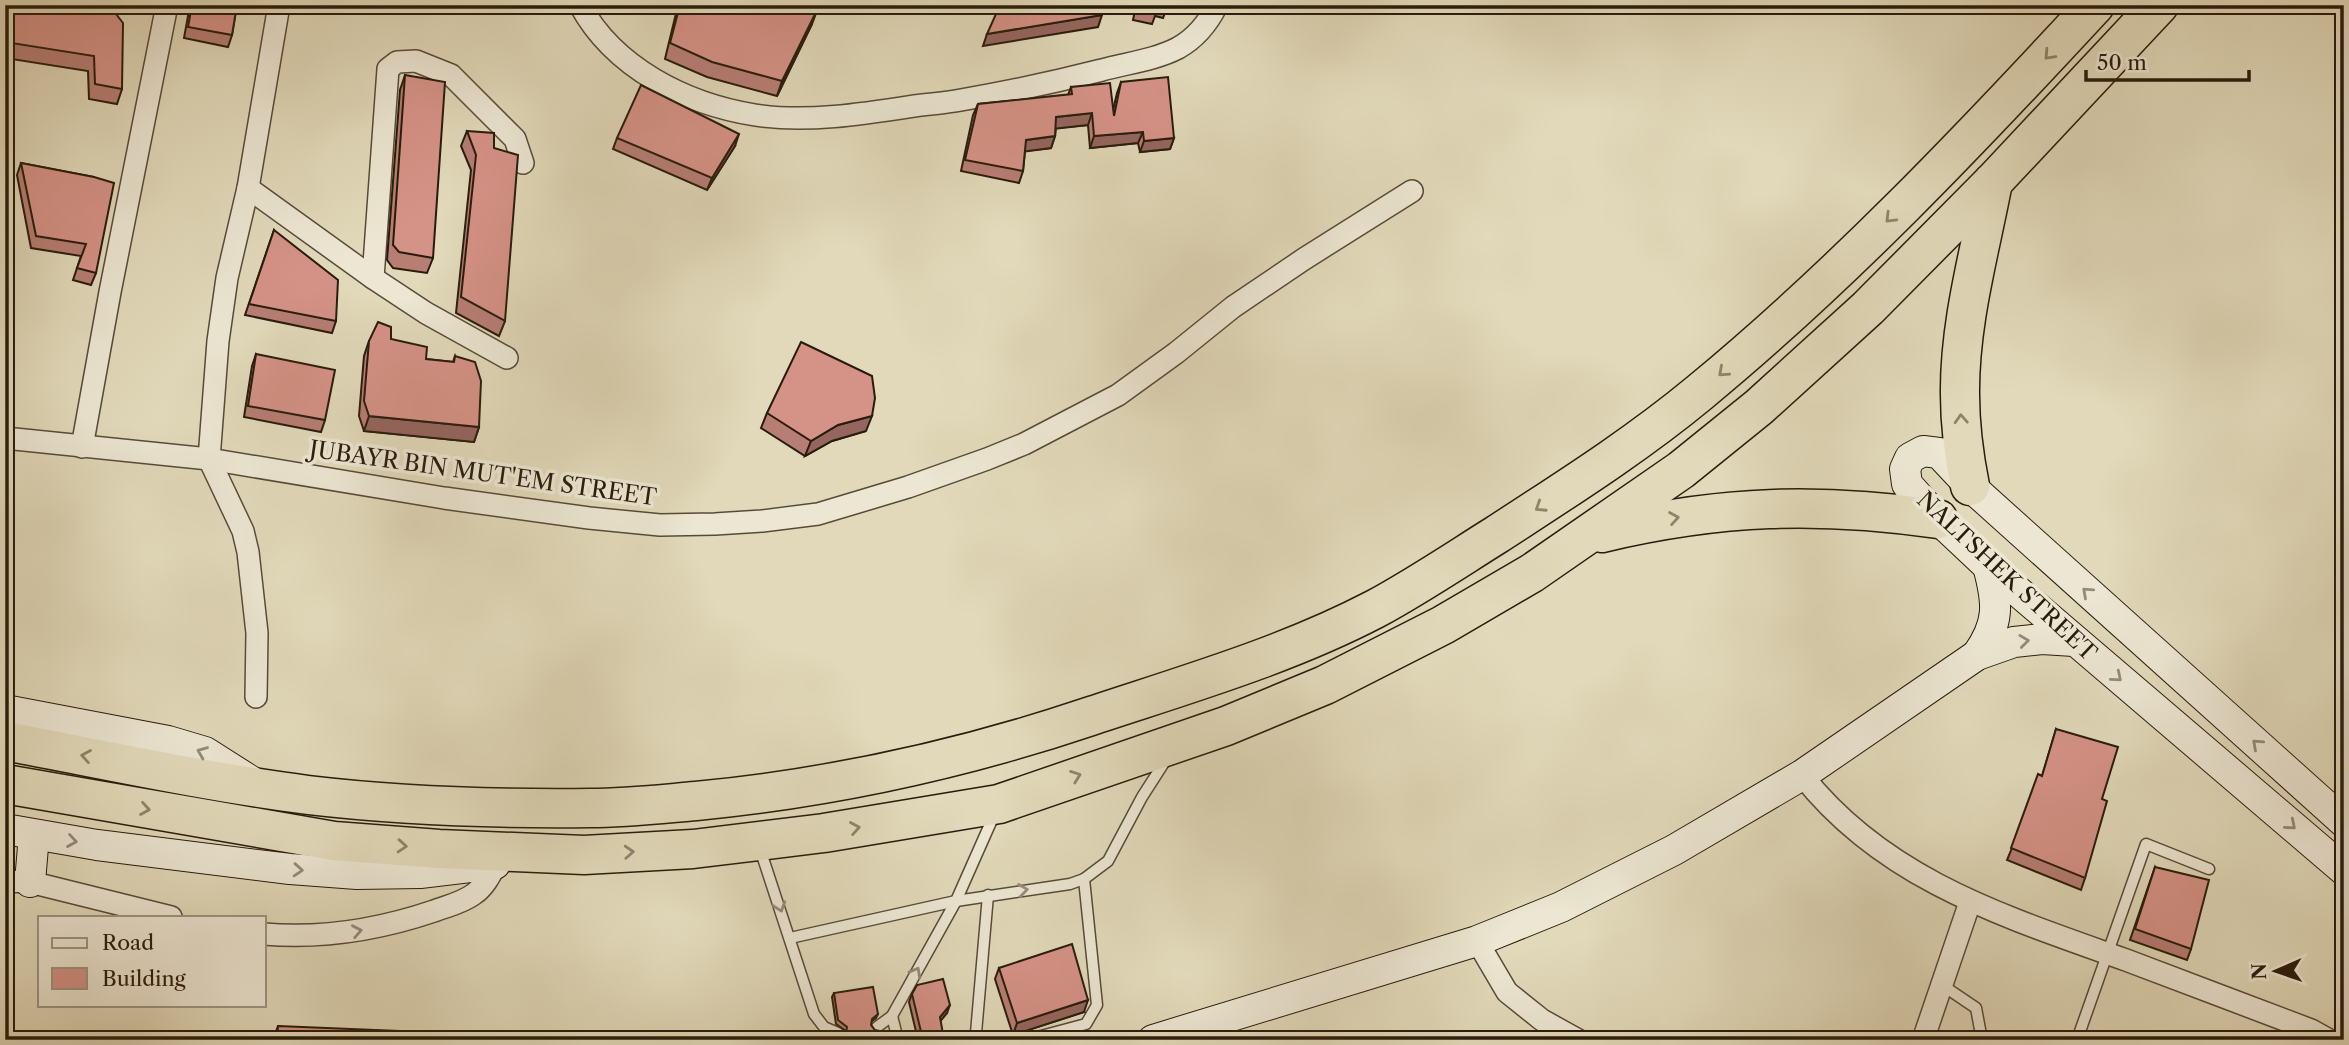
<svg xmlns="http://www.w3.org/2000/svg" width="2349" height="1045" font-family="'Libre Caslon Text',serif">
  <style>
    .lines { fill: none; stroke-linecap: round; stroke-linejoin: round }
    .lane-casing { stroke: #574b38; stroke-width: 13 }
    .street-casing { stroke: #574b38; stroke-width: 24 }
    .secondary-casing { stroke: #291c0c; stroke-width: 32 }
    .highway-casing { stroke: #291c0c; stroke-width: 41 }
    .lane { stroke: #ece6d2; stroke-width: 10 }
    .street { stroke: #ece6d2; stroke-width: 21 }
    .secondary { stroke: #ece6d2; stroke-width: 30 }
    .highway { stroke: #e1d9ba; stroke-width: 38 }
    .wall { fill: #b77e74; stroke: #291c0c; stroke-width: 2 }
    .shaded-wall { fill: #95665e; stroke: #291c0c; stroke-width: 2 }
    .building { fill: #d59287; stroke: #291c0c; stroke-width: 2 }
    .oneway { stroke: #8e846c }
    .oneway2 { stroke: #948b79 }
    .labels { text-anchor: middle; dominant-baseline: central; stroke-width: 7; stroke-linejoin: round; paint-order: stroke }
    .street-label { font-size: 23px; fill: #291c0c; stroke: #ece6d2 }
  </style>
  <rect width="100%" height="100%" fill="#e1d9ba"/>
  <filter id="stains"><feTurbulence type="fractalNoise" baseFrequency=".00286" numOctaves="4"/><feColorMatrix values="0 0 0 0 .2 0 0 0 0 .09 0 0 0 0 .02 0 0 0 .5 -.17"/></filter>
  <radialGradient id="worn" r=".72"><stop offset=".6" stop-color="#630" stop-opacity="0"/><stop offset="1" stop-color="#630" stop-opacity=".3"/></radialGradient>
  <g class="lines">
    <defs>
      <g id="lane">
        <path d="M760,849L814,1014L824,1027L838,1033"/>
        <path d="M790,938L956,901L1070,884L1084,879L1108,861L1142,797L1167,758"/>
        <path d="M1942,985L1976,1008L1982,1040"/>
        <path d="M892,1016L898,1040"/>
        <path d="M877,1027L892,1016L956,901L995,813"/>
        <path d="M978,1040L976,1033L988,895"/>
        <path d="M1026,1040L1086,1024L1097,1005L1084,879"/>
        <path d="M2077,1040L2146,844L2209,869"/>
      </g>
      <g id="street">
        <path d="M580,5C614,68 686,104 755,115C806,123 863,114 914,106C929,104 945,103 961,100C1008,92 1055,82 1102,70C1127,63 1155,60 1178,48C1196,38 1208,23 1217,5"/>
        <path d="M248,188L373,278L426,313L507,358"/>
        <path d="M373,278L388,69L397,62L416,61L451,75L515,139L523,163"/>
        <path d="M5,438L209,459L444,498L589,518L660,525L715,524L762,521L818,514L908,487L987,459L1024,444L1118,395L1176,353L1233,307L1304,259L1412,191"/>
        <path d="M82,447L110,292L167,5"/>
        <path d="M256,697L257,633L248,552L243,531L209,459L218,341L227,278L248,188L279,5"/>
        <path d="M1802,775C1884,880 2006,917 2126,960C2188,983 2249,1007 2311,1030L2329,1040"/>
        <path d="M5,881L30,882L171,917"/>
        <path d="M264,934C323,939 378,930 434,911C447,906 462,903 474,894C484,887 490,876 496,864"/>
        <path d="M1477,941L1507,992L1542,1020L1578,1040"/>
        <path d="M1923,1040L1970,902"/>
      </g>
      <g id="secondary">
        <path d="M1977,655C2000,623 1998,603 1988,566"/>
        <path d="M5,710L168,741L205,752L257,785"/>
        <path d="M2344,822L1970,486L1939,453L1923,451L1910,458L1905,469L1907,484L1938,519L1988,566L2344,870"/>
        <path d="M5,829L97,845L290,869L357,874L420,873L495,864"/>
        <path d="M30,882L34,835"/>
        <path d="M1153,1040L1477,941L1561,907L1674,850L1802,775L1977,655L2014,642L2042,639L2074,641"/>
      </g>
      <g id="highway">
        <path d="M1970,486C1964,456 1960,426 1960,395C1959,323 1980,251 1993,182"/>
        <path d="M1602,533C1720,505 1818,502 1938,519"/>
        <path d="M5,741C106,760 206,782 308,795C401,806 497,809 590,808C626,808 661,804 696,801C831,788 960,760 1088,717C1184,685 1285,656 1375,609C1416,587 1456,560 1496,535C1565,490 1635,446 1699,393C1841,276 1970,140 2095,5"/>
        <path d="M5,784L334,841L439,849L584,855L693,849L824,833L999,804L1226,726L1325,685L1443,625L1532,573L1681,470L1759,407L1868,308L1993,182L2159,5"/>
      </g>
    </defs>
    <use href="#lane" class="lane-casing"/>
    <use href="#street" class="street-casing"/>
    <use href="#secondary" class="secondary-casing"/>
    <use href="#highway" class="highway-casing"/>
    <use href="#lane" class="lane"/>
    <use href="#street" class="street"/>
    <use href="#secondary" class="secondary"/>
    <use href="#highway" class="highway"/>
  </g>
  <g class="wall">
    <path d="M5,5H109L122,89L117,104L89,99L88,71L5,58Z"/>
    <path d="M190,5H237L232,35L228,47L184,38Z"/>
    <path d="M678,5H807L812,24L777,96L707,77L665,59Z"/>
    <path d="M1136,5H1168L1163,18L1155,16L1152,24L1133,20Z"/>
    <path d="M405,75L433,258L427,273L393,268L387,260L400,90Z"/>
    <path d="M1121,82L1174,138L1170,149L1140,152L1138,143L1090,148L1088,125L1056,128L1055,136L1051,148L1025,151L1023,171L1019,183L961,171L973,115L978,104L1068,95L1071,87L1113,110L1117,93Z"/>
    <path d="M467,131L494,148L505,321L499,336L456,313L471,170L461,146Z"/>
    <path d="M617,138L735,146L707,190L613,149Z"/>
    <path d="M21,163L94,177L96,273L91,285L73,280L81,256L31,248L17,175Z"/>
    <path d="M274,230L336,321L332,333L245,315Z"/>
    <path d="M391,339L426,359L453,362L455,356L479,427L474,442L364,431L359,416L364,356L369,341Z"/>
    <path d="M256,354L325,420L321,432L244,417L252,366Z"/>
    <path d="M767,413L866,431L832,441L805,456L761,428Z"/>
    <path d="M2056,729L2102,799L2085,878L2081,890L2007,860L2042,776Z"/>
    <path d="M2155,867L2191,949L2187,960L2130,940Z"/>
    <path d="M999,968L1084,1012L1013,1035L995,979Z"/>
    <path d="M834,993L878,1014L876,1018L871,1022V1025L881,1040H839L840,1037L845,1033L846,1031L836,1024L832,997Z"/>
    <path d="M912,994L947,1013L940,1021L944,1040H918L909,1002Z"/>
    <path d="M278,1026L277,1040H273Z"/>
  </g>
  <g class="shaded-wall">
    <path d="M818,8L812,24L777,96L782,81Z"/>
    <path d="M1102,15L1098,27L983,46L987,34Z"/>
    <path d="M1092,113L1088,125L1052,129L1056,117Z"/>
    <path d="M1143,132L1138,143L1090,148L1094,136Z"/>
    <path d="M739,134L735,146L707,190L712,178Z"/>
    <path d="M1055,136L1051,148L1021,152L1026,140Z"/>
    <path d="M1174,138L1170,149L1140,152L1144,141Z"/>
    <path d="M369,416L479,427L474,442L364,431Z"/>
    <path d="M872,416L866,431L832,441L805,456L811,441L838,425Z"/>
    <path d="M1088,1000L1084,1012L1013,1035L1017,1023Z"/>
    <path d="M950,1005L947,1013L937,1025L940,1017Z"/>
  </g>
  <g class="building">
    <path d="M5,5H109L123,23L122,89L95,84L94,56L5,42Z"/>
    <path d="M192,5H237L232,35L188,27Z"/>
    <path d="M680,5H807L818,8L782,81L712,62L670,43Z"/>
    <path d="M1000,5H1101L1102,15L987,34Z"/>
    <path d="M1138,5H1157L1156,12L1137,8Z"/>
    <path d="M405,75L445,82L433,258L399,252L393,245Z"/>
    <path d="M1168,77L1174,138L1144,141L1143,132L1094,136L1092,113L1056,117L1055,136L1026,140L1023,171L965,160L978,104L1072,94L1071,87L1110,83L1114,116L1121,82Z"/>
    <path d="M641,85L739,134L712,178L617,138Z"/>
    <path d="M467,131L494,133V148L518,155L505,321L461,297L476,155Z"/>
    <path d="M21,163L94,177L114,183L96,273L77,268L86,244L36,236Z"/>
    <path d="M274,230L338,280L336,321L249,304Z"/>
    <path d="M378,322L391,327V339L427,347L426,359L454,362L455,356L475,362L481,381L479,427L369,416L364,401L369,341Z"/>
    <path d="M801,342L872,376L875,398L872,416L838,425L811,441L767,413Z"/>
    <path d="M256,354L335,370L325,420L248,406Z"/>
    <path d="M2056,729L2118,747L2102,799L2107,801L2085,878L2011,848L2038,774L2042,776Z"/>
    <path d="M2155,867L2209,880L2191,949L2135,929Z"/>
    <path d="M1072,944L1088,1000L1017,1023L999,968Z"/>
    <path d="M943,979L950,1005L940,1017L944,1040H923L912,994L917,985Z"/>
    <path d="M873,987L878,1014L872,1019L871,1025L875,1030L880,1031L881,1040H841L840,1037L846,1033L847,1027L838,1020L834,993Z"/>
    <path d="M278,1026L448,1033V1040H277Z"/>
  </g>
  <defs><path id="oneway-chevron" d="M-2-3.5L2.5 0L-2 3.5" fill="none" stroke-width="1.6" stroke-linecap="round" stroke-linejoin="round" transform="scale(1.75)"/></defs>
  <g class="oneway">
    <use href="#oneway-chevron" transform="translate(2049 55) rotate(133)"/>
    <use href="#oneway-chevron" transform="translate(1890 218) rotate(135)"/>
    <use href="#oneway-chevron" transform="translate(1723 372) rotate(138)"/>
    <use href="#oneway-chevron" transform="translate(1961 419) rotate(-93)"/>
    <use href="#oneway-chevron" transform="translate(1540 507) rotate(147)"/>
    <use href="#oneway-chevron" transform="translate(1674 518) rotate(-10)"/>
    <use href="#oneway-chevron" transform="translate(86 756) rotate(-170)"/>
    <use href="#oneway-chevron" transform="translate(1076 776) rotate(-20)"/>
    <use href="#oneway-chevron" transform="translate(145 809) rotate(10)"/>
    <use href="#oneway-chevron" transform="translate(855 828) rotate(-10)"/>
    <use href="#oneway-chevron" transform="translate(402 846) rotate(4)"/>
    <use href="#oneway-chevron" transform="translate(629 852) rotate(-3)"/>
  </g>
  <g class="oneway2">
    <use href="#oneway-chevron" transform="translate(2087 592) rotate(-138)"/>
    <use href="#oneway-chevron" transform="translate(2024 641) rotate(-7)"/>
    <use href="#oneway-chevron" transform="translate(2117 677) rotate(40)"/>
    <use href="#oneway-chevron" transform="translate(2257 744) rotate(-138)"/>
    <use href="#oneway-chevron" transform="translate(202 752) rotate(-158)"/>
    <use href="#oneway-chevron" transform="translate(2291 825) rotate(40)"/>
    <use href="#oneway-chevron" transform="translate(72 841) rotate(9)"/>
    <use href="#oneway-chevron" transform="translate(298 870) rotate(4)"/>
    <use href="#oneway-chevron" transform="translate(1023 890) rotate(-8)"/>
    <use href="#oneway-chevron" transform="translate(780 907) rotate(72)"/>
    <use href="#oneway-chevron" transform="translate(357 931) rotate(-11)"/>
    <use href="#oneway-chevron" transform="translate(916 972) rotate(-61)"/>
  </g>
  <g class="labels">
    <g class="street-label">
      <text transform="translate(483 473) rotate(8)">JUBAYR BIN MUT'EM STREET</text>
      <text transform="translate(2007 576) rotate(43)">NALTSHEK STREET</text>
    </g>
  </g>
  <rect width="2349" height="1045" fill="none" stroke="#e1d9ba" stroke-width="28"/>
  <rect x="7" y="7" width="2335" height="1031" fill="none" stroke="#291c0c" stroke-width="3.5"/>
  <rect x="14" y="14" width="2321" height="1017" fill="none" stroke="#291c0c" stroke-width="2"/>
  <rect x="38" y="916" width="228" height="91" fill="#ece6d2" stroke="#9e9583" stroke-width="2"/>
  <rect x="52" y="938" width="35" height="10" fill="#ece6d2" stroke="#9e9583" stroke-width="2"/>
  <text x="102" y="950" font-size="21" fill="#291c0c">Road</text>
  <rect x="52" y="968" width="35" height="21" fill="#d59287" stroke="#9e9583" stroke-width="2"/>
  <text x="102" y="986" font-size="21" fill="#291c0c">Building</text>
  <g transform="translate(2276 971) rotate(268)" stroke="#ece6d2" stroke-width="5" paint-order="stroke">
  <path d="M0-5L12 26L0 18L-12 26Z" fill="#291c0c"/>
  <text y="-10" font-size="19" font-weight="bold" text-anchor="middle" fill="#291c0c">N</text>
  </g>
  <path d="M2086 70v10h163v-10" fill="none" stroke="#291c0c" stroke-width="3.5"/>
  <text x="2097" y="70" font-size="21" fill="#291c0c" stroke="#ece6d2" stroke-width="5" paint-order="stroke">50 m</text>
  <rect width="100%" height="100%" filter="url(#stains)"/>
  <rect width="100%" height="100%" fill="url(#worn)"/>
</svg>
